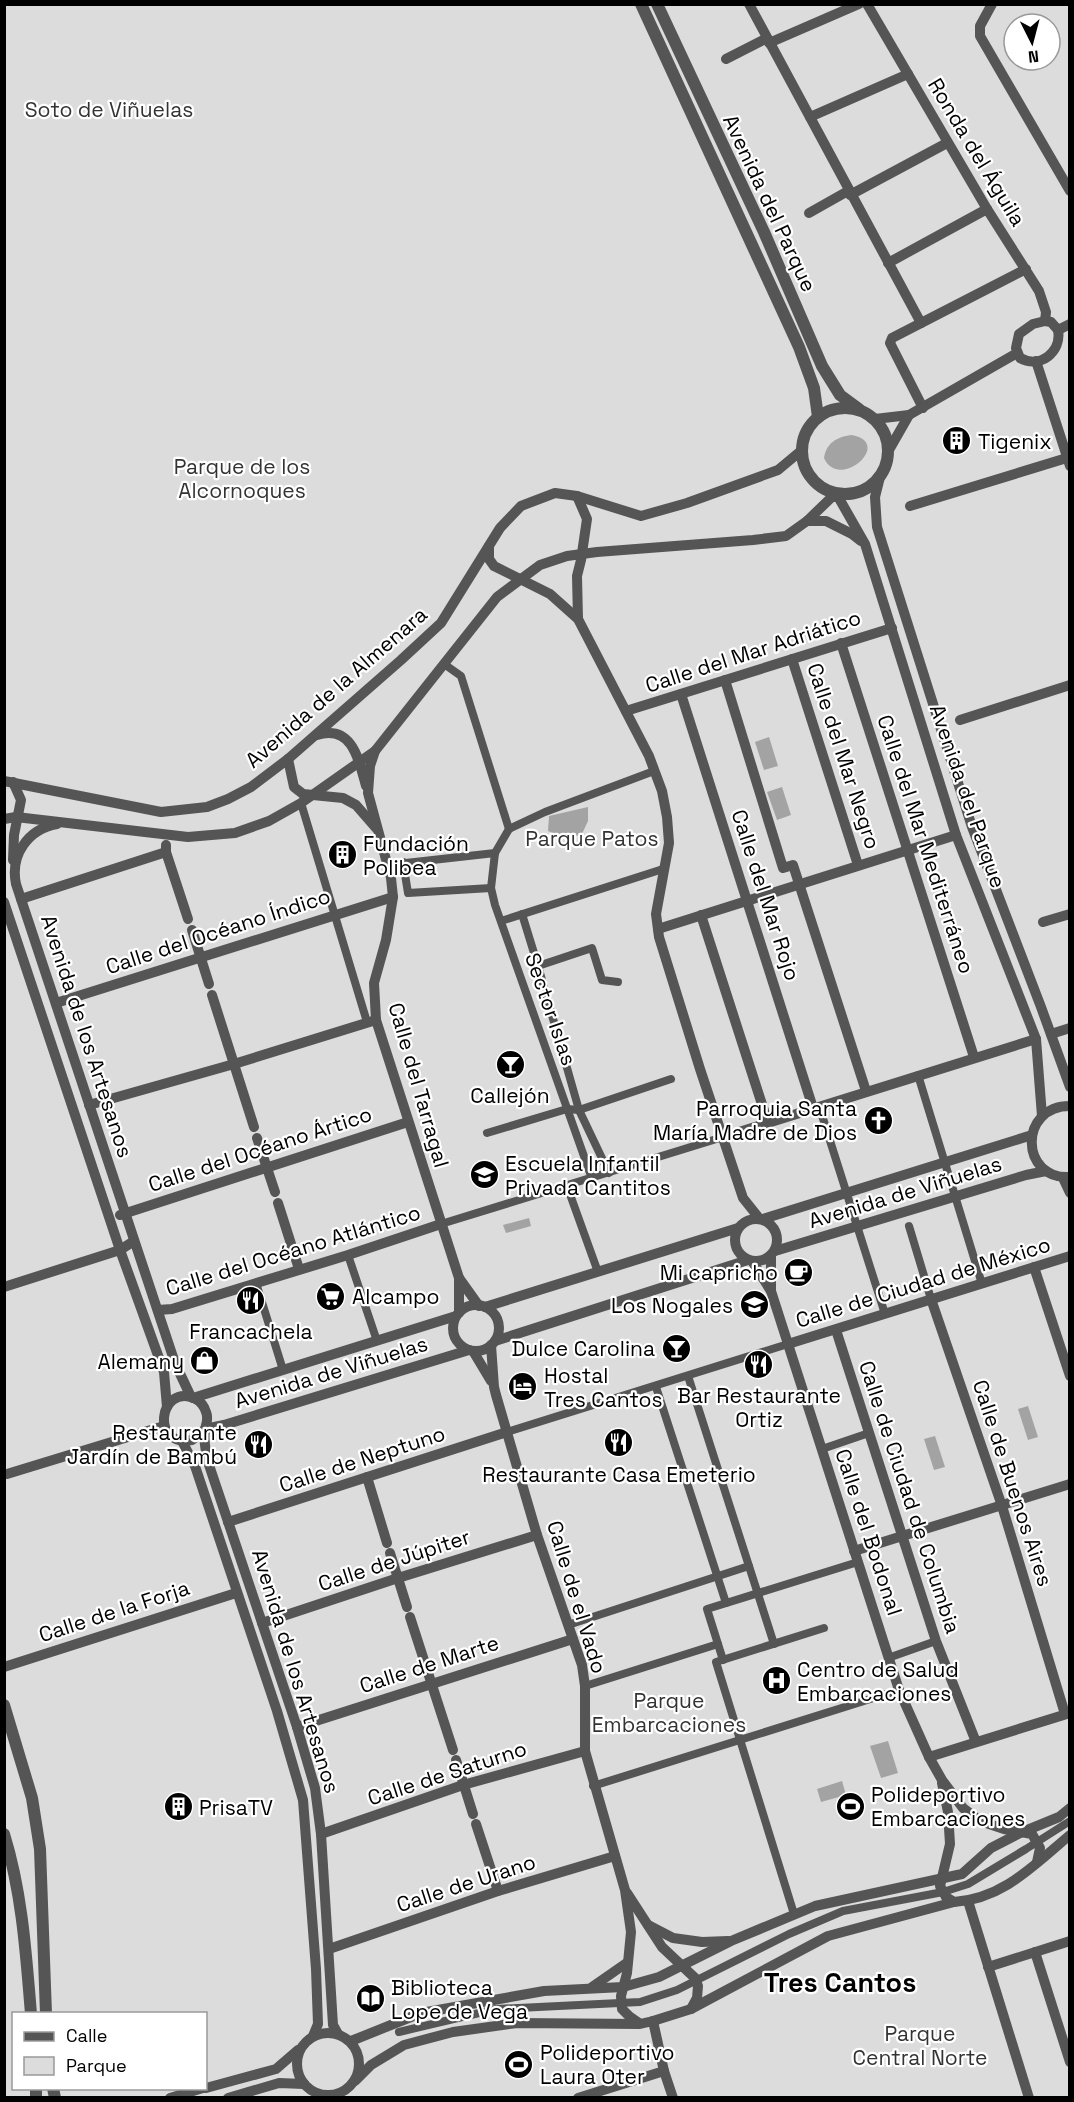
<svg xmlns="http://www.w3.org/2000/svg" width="1074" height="2102" font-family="'Space Grotesk',sans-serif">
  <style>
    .green { fill: #dcdcdc; fill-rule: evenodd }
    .water { fill: #a3a3a3 }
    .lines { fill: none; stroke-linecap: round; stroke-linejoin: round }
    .pedestrian { stroke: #555; stroke-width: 8 }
    .minor { stroke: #555; stroke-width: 10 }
    .tertiary { stroke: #555; stroke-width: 12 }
    .labels { text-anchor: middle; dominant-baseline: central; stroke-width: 4.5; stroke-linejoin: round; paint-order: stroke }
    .park-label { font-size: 21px; fill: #333; stroke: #fff }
    .street-label { font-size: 21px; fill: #000; stroke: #fff }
    .poi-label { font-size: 21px; fill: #000; stroke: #fff; text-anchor: start }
    .district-label { font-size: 27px; font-weight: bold; fill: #000; stroke: #fff }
  </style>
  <rect width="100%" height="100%" fill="#fff"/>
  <path class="green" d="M4,5H1069V2097H5ZM1014,24H1050V60H1014ZM14,2014H206V2088H14Z"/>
  <g class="water">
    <path d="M851,435C895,442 839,492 824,458C826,443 837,437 851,435Z"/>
    <path d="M769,737L778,766L764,770L755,742Z"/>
    <path d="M782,787L791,815L777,820L767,792Z"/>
    <path d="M588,807V821L581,836L555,834L548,831L549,816Z"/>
    <path d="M529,1218L531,1226L506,1233L503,1225Z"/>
    <path d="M1028,1406L1038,1437L1028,1440L1018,1409Z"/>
    <path d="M935,1436L945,1467L934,1470L924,1439Z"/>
    <path d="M888,1741L898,1773L881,1778L870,1746Z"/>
    <path d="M842,1781L846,1795L821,1802L817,1789Z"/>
  </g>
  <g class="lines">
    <g class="pedestrian">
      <path d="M444,664L461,676L509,829"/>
      <path d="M301,803L367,1022"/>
      <path d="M403,862L408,893L491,888"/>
      <path d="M388,865L495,853"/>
      <path d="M522,914L538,966L579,1110L609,1173"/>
      <path d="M501,921L663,869"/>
      <path d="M538,966L592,948L602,980L618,982"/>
      <path d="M918,1075L982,1284"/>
      <path d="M819,1106L885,1314"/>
      <path d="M487,1133L567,1109L579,1110L671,1079"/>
      <path d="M591,1176L495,905L491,888L495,853L509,829L545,812L654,771"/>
      <path d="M567,1186L598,1272"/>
      <path d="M441,1224L723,1137"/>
      <path d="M909,1226L931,1299"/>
      <path d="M348,1255L377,1341"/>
      <path d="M256,1283L283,1370"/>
      <path d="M688,1376L774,1644"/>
      <path d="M656,1387L726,1603"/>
      <path d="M507,1432L788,1344"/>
      <path d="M822,1449L869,1433"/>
      <path d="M568,1625L749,1566"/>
      <path d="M888,1658L936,1641"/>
      <path d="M723,1660L707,1609L858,1562"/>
      <path d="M585,1686L718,1644"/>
      <path d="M593,1786L899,1690"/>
      <path d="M794,1914L716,1662L824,1628"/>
      <path d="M399,2032L496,2009L640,2002L677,1990L789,1934L843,1911L943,1892L968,1884L1026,1849L1070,1821"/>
    </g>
    <g class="minor">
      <path d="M749,4L921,323"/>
      <path d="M867,4L987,209L1039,291L1046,312L1045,321"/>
      <path d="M992,4L980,26V36L1070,191"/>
      <path d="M769,43L859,4"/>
      <path d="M726,59L767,38"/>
      <path d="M810,117L908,74"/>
      <path d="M850,195L947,143"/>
      <path d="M809,213L848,191"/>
      <path d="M888,263L987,209"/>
      <path d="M1045,321L1051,322L1058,330C1062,352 1040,369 1020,358L1016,348L1019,334L1033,324Z"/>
      <path d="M1058,330L1070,324"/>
      <path d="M1036,361L1070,466"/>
      <path d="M923,408L890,343L892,338L1026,269"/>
      <path d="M875,419L909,415L1017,353"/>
      <path d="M889,450L909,415"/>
      <path d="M880,477L875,497L877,527L972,827L1041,1007L1070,1087"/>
      <path d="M577,496L587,519L581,560L577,576L578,619"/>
      <path d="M910,506L1070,457"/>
      <path d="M807,521H826L852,534L861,541"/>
      <path d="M489,546V559L494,566L550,594L578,619L649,756L662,791L667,817L669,843L656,914L659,937L700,1069L743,1198L759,1218"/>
      <path d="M841,643L974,1057"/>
      <path d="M792,659L858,865"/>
      <path d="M725,680L783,868L793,865L866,1091"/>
      <path d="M681,694L813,1108"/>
      <path d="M626,711L892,628"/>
      <path d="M960,720L1070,685"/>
      <path d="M317,735C353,724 359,761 366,786"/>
      <path d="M375,751L370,766L368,793L391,878L393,897L386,940L374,983L376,1020L459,1278V1313"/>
      <path d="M288,759L294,787L303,794L343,798L356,805L376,828"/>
      <path d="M4,781L161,812L207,807L228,799L251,787L288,759L401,660L441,623L500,528L521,506L555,493L577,496L641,516L687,503L778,470L802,450"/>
      <path d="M13,782L21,800L14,835L13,860"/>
      <path d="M4,819L16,817L188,837L235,833L269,821L301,803L375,751L497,597L540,565L567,556L597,552L753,540L786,536L807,521L836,493L865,544L956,835L1036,1039L1042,1116"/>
      <path d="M57,824C28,829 10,855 16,884L175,1363L191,1397"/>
      <path d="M166,845V852L188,919"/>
      <path d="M21,899L166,852"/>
      <path d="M4,902L120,1250L164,1372L167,1407"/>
      <path d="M701,915L768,1123"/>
      <path d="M1043,922L1070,914"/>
      <path d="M658,929L956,835"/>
      <path d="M192,930L209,984"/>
      <path d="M212,995L254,1127"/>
      <path d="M56,1003L393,897"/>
      <path d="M1051,1034L1070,1028"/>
      <path d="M89,1105L234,1064L376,1020"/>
      <path d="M1070,1106C1018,1106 1020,1180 1070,1177"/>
      <path d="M723,1137L1036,1039"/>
      <path d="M257,1138L275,1192"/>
      <path d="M1063,1178L1070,1193"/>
      <path d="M278,1203L299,1269"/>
      <path d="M120,1215L408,1122"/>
      <circle cx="756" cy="1240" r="21"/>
      <path d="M763,1219L1032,1135"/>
      <path d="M775,1251L1026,1175L1046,1171"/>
      <path d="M752,1261L771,1291L899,1690L929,1757L942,1780L963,1808L980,1821L1004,1829L1032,1834L1040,1848L1037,1862"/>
      <path d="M1034,1267L1070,1376"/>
      <path d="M459,1278L479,1306"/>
      <path d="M4,1287L120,1250L134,1241"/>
      <path d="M771,1291V1255"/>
      <path d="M931,1299L1002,1506L1065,1714"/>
      <circle cx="476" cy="1328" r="23"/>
      <path d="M485,1307L738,1228"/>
      <path d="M158,1310L172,1309L348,1255L441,1224"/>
      <path d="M836,1330L936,1641L976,1742"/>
      <path d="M495,1341L748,1260"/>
      <path d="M788,1344L1070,1256"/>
      <path d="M491,1345L494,1387L496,1395L537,1535L582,1665L585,1686V1751L625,1890L631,1932L627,1973L621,1996L622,2009L629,2016L639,2023"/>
      <path d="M473,1351L491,1381"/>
      <path d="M193,1398L456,1316"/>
      <path d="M205,1429L224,1425L469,1350"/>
      <path d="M205,1430L192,1440C150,1448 159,1384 194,1398C200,1401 204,1405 206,1412C209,1419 206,1423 205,1430C203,1439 206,1450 207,1459L297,1727L315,1788L321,1834L333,2025L338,2034"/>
      <path d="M182,1441L195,1466L277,1711L303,1800L316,1969L318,2024L313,2036"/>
      <path d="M7,1474L164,1426"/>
      <path d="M367,1477L387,1543"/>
      <path d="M228,1522L507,1432"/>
      <path d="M854,1551L1070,1484"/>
      <path d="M390,1553L407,1607"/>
      <path d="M410,1617L453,1750"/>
      <path d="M262,1623L398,1578L537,1535"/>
      <path d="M4,1667L236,1593"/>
      <path d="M297,1727L573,1639"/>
      <path d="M929,1757L1070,1713"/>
      <path d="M456,1760L473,1814"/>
      <path d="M942,1783L948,1812L950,1844L940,1886L946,1897L954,1902"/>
      <path d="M476,1824L498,1891"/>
      <path d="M321,1834L463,1785L585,1751"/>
      <path d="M627,1893L662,1947L695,1978L698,1986L697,1998L691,2009"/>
      <path d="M968,1901L1029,2098"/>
      <path d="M648,1925L673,1938L702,1942L728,1941"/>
      <path d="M329,1949L498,1891L615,1856"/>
      <path d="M1035,1952L1070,2062"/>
      <path d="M988,1967L1070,1941"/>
      <path d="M592,1987L628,1962"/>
      <path d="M653,2021L664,2071L673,2098"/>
      <circle cx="328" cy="2064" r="31"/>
      <path d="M351,2041L421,2013L544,1991L623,1987L659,1977L731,1941L815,1906L962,1874L991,1848L1020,1833L1059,1817L1070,1808"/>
      <path d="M355,2081L371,2065L404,2045L453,2032L517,2023L640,2024L653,2021L691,2009L828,1936L954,1902C1003,1899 1034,1865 1070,1835"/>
      <path d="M206,2088L276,2069L298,2050"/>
      <path d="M170,2098L203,2088"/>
      <path d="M228,2098L279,2083L304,2084"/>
      <path d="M578,2098L664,2071"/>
    </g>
    <g class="tertiary">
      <path d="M641,4L799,347L814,388L818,417"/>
      <path d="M657,4L764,232L822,366L840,395L859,409"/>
      <circle cx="845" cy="451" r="43"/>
      <path d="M4,1705L32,1798L40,1849L46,2014"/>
      <path d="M4,1834C22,1892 26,1953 31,2014"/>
      <path d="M53,2088L55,2098"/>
      <path d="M36,2098V2088"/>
    </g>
  </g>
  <defs>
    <symbol id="building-disc" viewBox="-11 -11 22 22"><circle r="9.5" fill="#000" stroke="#fff"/><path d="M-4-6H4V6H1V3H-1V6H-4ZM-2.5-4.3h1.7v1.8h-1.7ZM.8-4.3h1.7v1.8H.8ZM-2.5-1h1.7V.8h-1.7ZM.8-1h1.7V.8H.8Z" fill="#fff"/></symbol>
    <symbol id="bar-disc" viewBox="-11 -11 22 22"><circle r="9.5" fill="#000" stroke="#fff"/><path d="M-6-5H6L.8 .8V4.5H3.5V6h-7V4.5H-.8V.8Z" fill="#fff"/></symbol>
    <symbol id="church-disc" viewBox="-11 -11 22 22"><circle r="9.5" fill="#000" stroke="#fff"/><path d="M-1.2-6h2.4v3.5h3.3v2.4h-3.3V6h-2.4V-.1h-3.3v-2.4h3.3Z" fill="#fff"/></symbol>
    <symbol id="school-disc" viewBox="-11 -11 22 22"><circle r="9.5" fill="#000" stroke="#fff"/><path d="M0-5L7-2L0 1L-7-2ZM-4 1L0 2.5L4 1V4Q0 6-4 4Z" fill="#fff"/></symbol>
    <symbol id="cafe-disc" viewBox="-11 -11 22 22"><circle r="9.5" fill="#000" stroke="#fff"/><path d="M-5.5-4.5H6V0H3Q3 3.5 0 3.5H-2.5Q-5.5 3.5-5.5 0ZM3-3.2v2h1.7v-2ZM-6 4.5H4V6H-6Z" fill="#fff"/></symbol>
    <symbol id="supermarket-disc" viewBox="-11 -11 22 22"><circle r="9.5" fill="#000" stroke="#fff"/><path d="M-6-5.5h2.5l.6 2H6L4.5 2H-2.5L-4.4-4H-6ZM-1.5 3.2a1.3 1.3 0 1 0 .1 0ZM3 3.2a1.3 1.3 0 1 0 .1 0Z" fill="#fff"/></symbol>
    <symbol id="restaurant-disc" viewBox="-11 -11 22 22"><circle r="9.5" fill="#000" stroke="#fff"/><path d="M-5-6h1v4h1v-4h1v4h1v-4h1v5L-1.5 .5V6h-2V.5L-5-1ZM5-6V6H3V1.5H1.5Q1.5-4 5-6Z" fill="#fff"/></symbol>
    <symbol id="shop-disc" viewBox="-11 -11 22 22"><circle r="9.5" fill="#000" stroke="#fff"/><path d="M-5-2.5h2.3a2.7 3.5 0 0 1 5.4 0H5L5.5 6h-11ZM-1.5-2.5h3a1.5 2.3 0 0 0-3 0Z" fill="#fff"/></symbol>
    <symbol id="hotel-disc" viewBox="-11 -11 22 22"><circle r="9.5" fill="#000" stroke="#fff"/><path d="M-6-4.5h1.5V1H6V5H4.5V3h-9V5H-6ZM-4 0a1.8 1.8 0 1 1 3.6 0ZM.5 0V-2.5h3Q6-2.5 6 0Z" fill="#fff"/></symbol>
    <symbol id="hospital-disc" viewBox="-11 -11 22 22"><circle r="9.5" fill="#000" stroke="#fff"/><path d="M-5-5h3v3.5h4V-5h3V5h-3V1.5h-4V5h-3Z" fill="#fff"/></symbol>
    <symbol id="stadium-disc" viewBox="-11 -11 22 22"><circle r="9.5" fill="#000" stroke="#fff"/><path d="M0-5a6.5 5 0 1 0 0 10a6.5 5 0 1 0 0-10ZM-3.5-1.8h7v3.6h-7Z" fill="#fff"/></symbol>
    <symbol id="library-disc" viewBox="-11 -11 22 22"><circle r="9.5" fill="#000" stroke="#fff"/><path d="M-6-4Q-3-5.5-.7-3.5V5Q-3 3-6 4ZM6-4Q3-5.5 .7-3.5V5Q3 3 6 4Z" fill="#fff"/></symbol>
  </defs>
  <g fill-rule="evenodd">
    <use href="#building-disc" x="940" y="424" width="33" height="33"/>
    <use href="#building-disc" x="326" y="838" width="33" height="33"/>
    <use href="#bar-disc" x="494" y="1048" width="33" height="33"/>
    <use href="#church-disc" x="862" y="1104" width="33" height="33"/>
    <use href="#school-disc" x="468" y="1158" width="33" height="33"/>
    <use href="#cafe-disc" x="782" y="1256" width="33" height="33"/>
    <use href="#supermarket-disc" x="314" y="1280" width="33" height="33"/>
    <use href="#restaurant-disc" x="234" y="1284" width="33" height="33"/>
    <use href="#school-disc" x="738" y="1288" width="33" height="33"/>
    <use href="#bar-disc" x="660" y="1332" width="33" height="33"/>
    <use href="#shop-disc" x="188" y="1344" width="33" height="33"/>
    <use href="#restaurant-disc" x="742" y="1348" width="33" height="33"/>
    <use href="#hotel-disc" x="506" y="1370" width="33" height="33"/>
    <use href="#restaurant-disc" x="602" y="1426" width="33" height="33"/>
    <use href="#restaurant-disc" x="242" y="1428" width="33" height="33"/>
    <use href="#hospital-disc" x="760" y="1664" width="33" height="33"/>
    <use href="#stadium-disc" x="834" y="1790" width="33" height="33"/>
    <use href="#building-disc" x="162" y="1790" width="33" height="33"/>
    <use href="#library-disc" x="354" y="1982" width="33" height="33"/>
    <use href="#stadium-disc" x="502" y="2048" width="33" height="33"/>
  </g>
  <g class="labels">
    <g class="park-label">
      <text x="109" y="109">Soto de Viñuelas</text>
      <text x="242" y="466">Parque de los<tspan x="242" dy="24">Alcornoques</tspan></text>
      <text x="592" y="838">Parque Patos</text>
      <text x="669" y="1700">Parque<tspan x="669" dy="24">Embarcaciones</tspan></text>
      <text x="920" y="2033">Parque<tspan x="920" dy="24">Central Norte</tspan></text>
    </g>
    <g class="street-label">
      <text transform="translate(977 152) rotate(59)">Ronda del Águila</text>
      <text transform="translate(770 203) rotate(65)">Avenida del Parque</text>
      <text transform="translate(753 651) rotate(-18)">Calle del Mar Adriático</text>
      <text transform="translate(336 687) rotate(-41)">Avenida de la Almenara</text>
      <text transform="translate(844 756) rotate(72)">Calle del Mar Negro</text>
      <text transform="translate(968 796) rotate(71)">Avenida del Parque</text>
      <text transform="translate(926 844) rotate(72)">Calle del Mar Mediterráneo</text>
      <text transform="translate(766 895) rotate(72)">Calle del Mar Rojo</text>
      <text transform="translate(218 931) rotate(-18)">Calle del Océano Índico</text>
      <text transform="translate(551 1009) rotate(71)">Sector Islas</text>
      <text transform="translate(87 1036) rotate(72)">Avenida de los Artesanos</text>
      <text transform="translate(419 1085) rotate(74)">Calle del Tarragal</text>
      <text transform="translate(260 1149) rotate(-18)">Calle del Océano Ártico</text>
      <text transform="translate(905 1192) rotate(-17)">Avenida de Viñuelas</text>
      <text transform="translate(293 1250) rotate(-17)">Calle del Océano Atlántico</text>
      <text transform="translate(923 1282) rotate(-17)">Calle de Ciudad de México</text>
      <text transform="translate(331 1372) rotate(-17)">Avenida de Viñuelas</text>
      <text transform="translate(362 1459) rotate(-18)">Calle de Neptuno</text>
      <text transform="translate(1013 1483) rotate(72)">Calle de Buenos Aires</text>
      <text transform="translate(910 1497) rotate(72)">Calle de Ciudad de Columbia</text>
      <text transform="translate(869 1532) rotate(72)">Calle del Bodonal</text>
      <text transform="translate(394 1560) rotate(-18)">Calle de Júpiter</text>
      <text transform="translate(577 1597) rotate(73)">Calle de el Vado</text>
      <text transform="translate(114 1611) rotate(-18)">Calle de la Forja</text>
      <text transform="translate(429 1664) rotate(-18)">Calle de Marte</text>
      <text transform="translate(296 1671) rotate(73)">Avenida de los Artesanos</text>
      <text transform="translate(447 1773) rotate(-18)">Calle de Saturno</text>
      <text transform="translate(466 1883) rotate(-18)">Calle de Urano</text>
    </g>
    <g class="poi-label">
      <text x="978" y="441">Tigenix</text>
      <text x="363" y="843">Fundación<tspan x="363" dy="24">Polibea</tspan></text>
      <text x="510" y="1095" text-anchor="middle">Callejón</text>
      <text x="857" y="1108" text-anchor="end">Parroquia Santa<tspan x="857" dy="24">María Madre de Dios</tspan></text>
      <text x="505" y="1163">Escuela Infantil<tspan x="505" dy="24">Privada Cantitos</tspan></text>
      <text x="778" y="1272" text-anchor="end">Mi capricho</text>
      <text x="352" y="1296">Alcampo</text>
      <text x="733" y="1305" text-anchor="end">Los Nogales</text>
      <text x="251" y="1331" text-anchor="middle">Francachela</text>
      <text x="655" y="1348" text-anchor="end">Dulce Carolina</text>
      <text x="184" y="1361" text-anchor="end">Alemany</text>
      <text x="544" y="1375">Hostal<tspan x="544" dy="24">Tres Cantos</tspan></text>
      <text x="759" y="1395" text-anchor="middle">Bar Restaurante<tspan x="759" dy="24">Ortiz</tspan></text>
      <text x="237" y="1432" text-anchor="end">Restaurante<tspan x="237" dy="24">Jardín de Bambú</tspan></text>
      <text x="619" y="1474" text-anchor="middle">Restaurante Casa Emeterio</text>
      <text x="797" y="1669">Centro de Salud<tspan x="797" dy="24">Embarcaciones</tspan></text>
      <text x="871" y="1794">Polideportivo<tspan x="871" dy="24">Embarcaciones</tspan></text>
      <text x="199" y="1807">PrisaTV</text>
      <text x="391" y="1987">Biblioteca<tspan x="391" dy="24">Lope de Vega</tspan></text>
      <text x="540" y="2052">Polideportivo<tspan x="540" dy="24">Laura Oter</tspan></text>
    </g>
    <g class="district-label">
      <text x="840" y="1982">Tres Cantos</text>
    </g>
  </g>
  <rect width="1074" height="2102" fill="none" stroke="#000000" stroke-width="12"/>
  <rect x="12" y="2012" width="195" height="78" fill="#ffffff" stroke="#999999" stroke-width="1.5"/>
  <rect x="24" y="2032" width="30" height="9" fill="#555555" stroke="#999999" stroke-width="1.5"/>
  <text x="66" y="2042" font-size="18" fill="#000000">Calle</text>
  <rect x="24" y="2057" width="30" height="18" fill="#dcdcdc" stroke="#999999" stroke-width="1.5"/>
  <text x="66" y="2072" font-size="18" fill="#000000">Parque</text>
  <g transform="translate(1032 42) rotate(174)"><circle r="28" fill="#ffffff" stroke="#999999" stroke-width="1.5"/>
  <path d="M0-4.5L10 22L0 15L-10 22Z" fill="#000000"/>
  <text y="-9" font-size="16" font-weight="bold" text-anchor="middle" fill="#000000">N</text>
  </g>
</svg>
